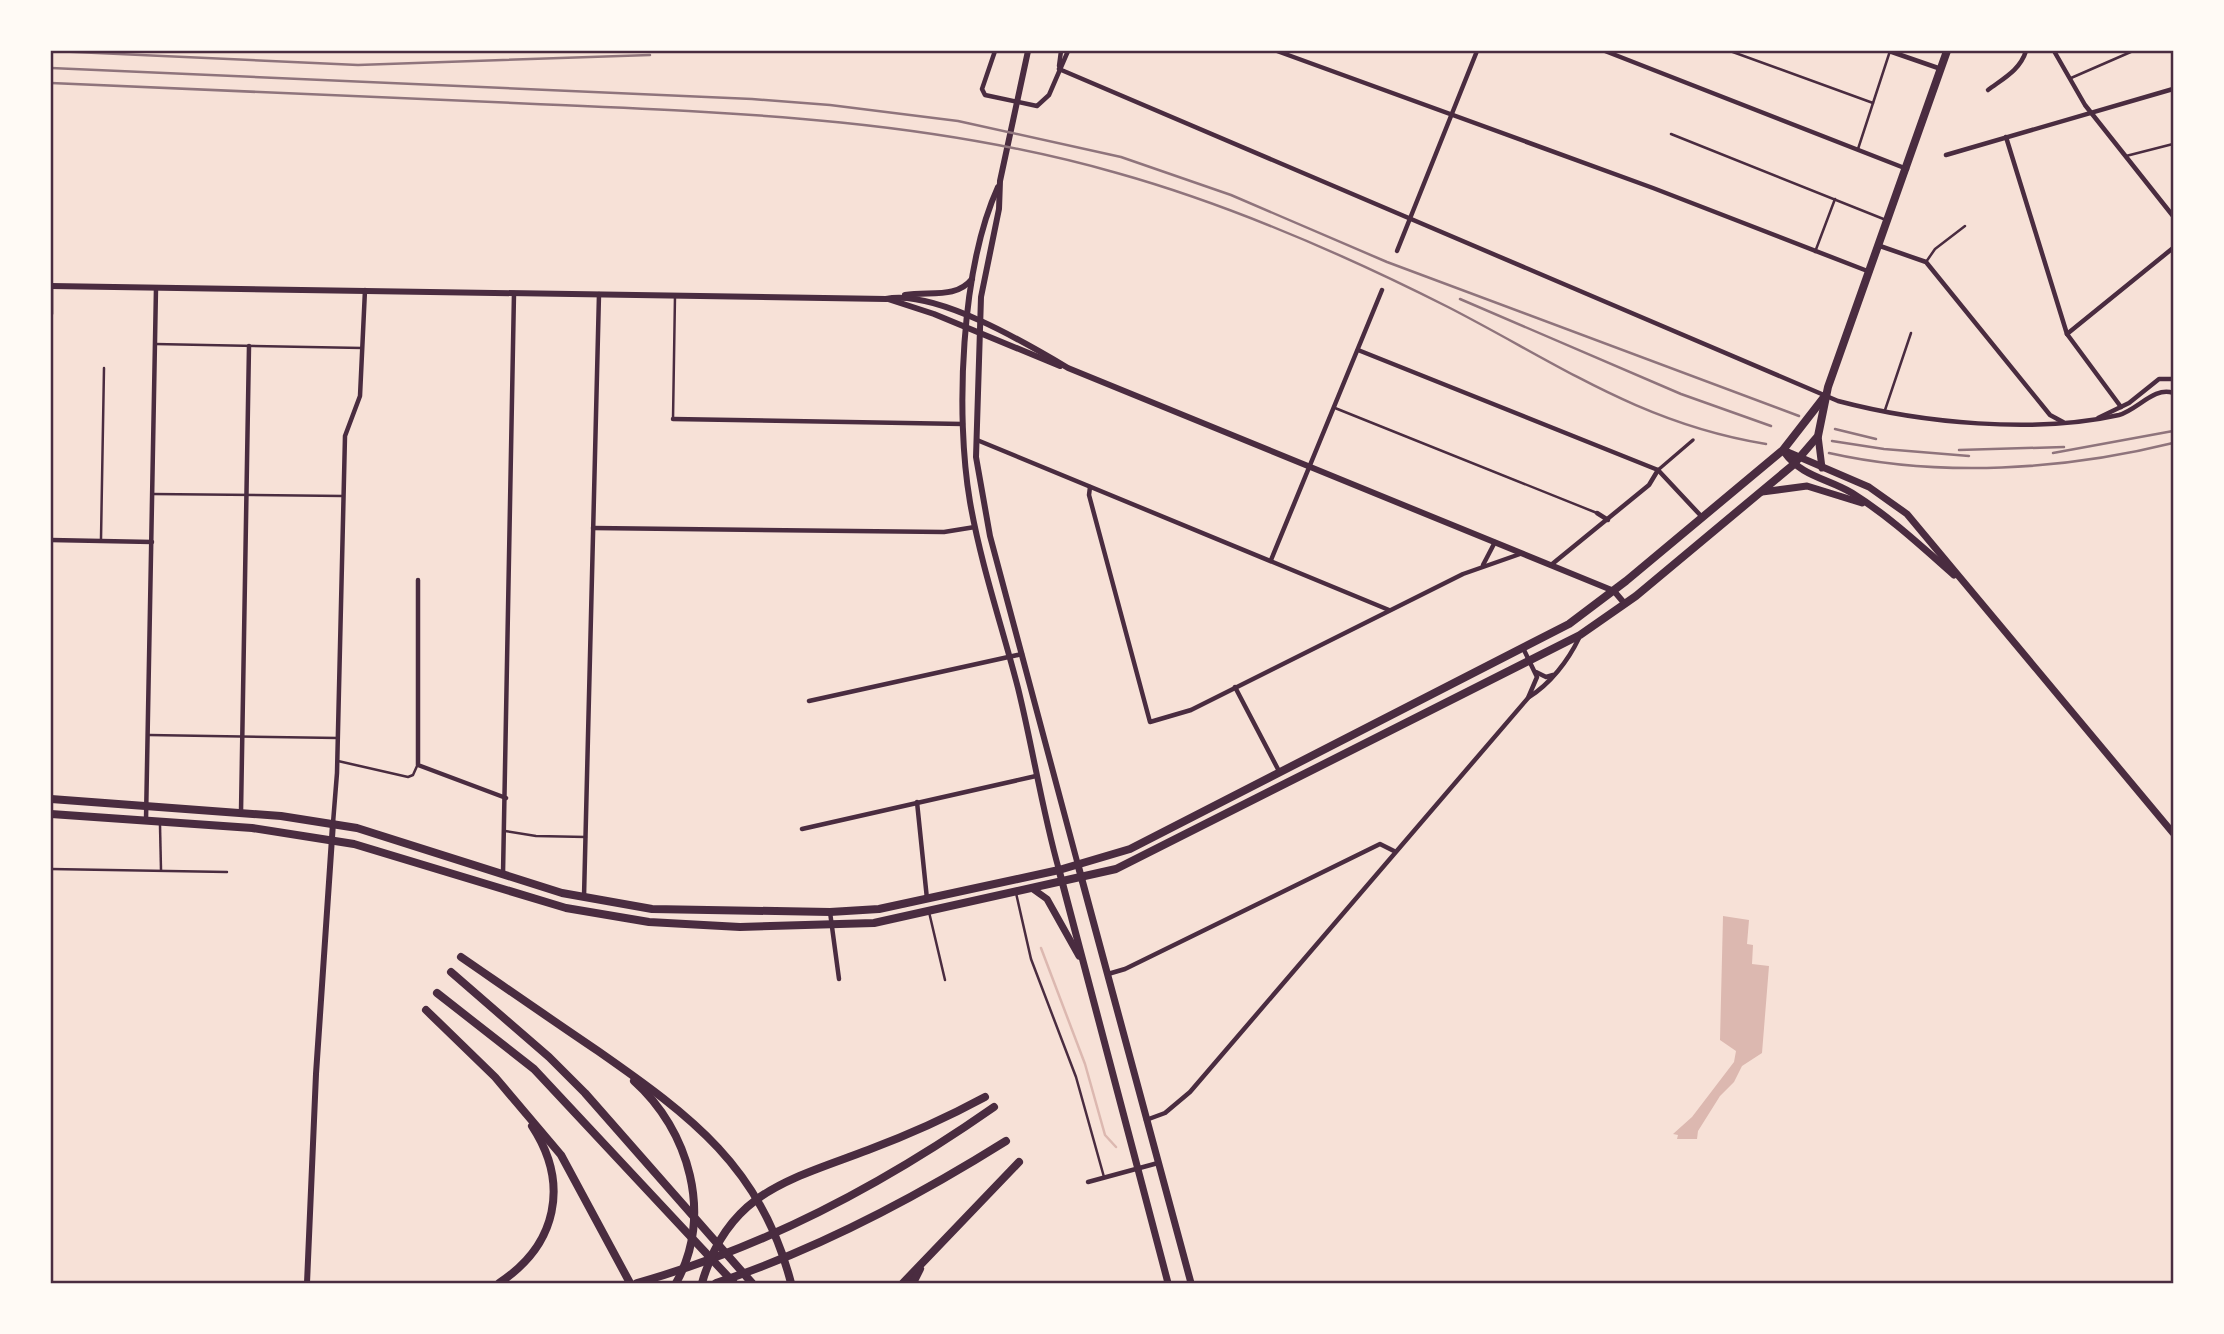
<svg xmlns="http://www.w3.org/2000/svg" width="2224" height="1334" font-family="'Golos Text',sans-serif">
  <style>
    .water { fill: #dcb8b0 }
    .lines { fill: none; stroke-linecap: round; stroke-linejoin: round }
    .stream { stroke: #dcb8b0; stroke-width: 2.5 }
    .service { stroke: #4a2c40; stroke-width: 2.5 }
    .pedestrian { stroke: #4a2c40; stroke-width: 3.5 }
    .minor { stroke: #4a2c40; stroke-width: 4.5 }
    .secondary { stroke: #4a2c40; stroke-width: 6 }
    .primary { stroke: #4a2c40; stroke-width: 7 }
    .trunk { stroke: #4a2c40; stroke-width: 8 }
    .motorway { stroke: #4a2c40; stroke-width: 8 }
    .rail { stroke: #8f747c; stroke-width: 2.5 }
    .neatline { fill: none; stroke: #4a2c40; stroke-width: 2.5 }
  </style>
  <rect width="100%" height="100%" fill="#f7e1d7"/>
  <path class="water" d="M1723,916L1749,920L1747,944L1753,945L1752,964L1769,966L1762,1053L1742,1066L1734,1082L1720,1096L1698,1131L1697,1139H1677L1678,1135L1673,1134L1692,1117L1734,1062L1736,1051L1720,1040Z"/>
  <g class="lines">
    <path class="stream" d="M1041,948L1085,1064L1105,1135L1116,1147"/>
    <g class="service">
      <path d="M1730,51L1873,103"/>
      <path d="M2071,78L2133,51"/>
      <path d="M1671,134L1886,220"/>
      <path d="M1858,149L1890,51"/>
      <path d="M2126,156L2173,144"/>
      <path d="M1815,252L1835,199"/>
      <path d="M1926,262L1935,249L1965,226"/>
      <path d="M155,344L362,348"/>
      <path d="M1335,408L1597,513"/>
      <path d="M1885,410L1911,333"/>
      <path d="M673,419L675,296"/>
      <path d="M152,494L343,496"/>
      <path d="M101,539L104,368"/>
      <path d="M149,735L338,738"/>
      <path d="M338,761L408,777L413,775L417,766"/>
      <path d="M160,825L161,870"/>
      <path d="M505,831L536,836L586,837"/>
      <path d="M51,869L227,872"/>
      <path d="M1016,893L1031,959L1076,1077L1104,1177"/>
      <path d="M929,912L945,980"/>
    </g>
    <path class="pedestrian" d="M1658,470L1693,440"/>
    <g class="minor">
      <path d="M995,51L982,89L985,95L1037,106L1049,95L1068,51"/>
      <path d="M1277,51L1653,188L1870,272"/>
      <path d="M1605,51L1907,169"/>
      <path d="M1889,51L1941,69"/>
      <path d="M2054,51L2085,105L2173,216"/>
      <path d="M1059,66L1061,51"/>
      <path d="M1059,69L1838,401C1921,423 2035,434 2119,415C2137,410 2155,386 2173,393"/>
      <path d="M1988,90C2004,78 2020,70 2026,51"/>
      <path d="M2006,137L2067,334L2121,407"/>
      <path d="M1946,155L2173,89"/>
      <path d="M1880,246L1926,262L2050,415L2063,422"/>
      <path d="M1397,251L1477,51"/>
      <path d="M51,314V286"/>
      <path d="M2067,334L2173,248"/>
      <path d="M1358,350L1658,470L1702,517"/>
      <path d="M2098,418L2129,403L2159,379H2173"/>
      <path d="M673,419L963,424"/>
      <path d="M977,440L1389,610"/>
      <path d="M1090,487L1089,495L1150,722L1191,710L1463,574L1520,554"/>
      <path d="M1597,513L1608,520"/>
      <path d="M593,528L944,532L975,527"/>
      <path d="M51,540L152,542"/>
      <path d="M1271,560L1382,290"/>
      <path d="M1483,565L1495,542"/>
      <path d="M1551,565L1649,485L1658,470"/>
      <path d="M418,580V765L506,798"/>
      <path d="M1536,672L1546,677L1553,675"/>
      <path d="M1235,687L1280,773"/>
      <path d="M1529,697C1550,684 1568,661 1579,638"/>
      <path d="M809,701L1022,654"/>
      <path d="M917,802L927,899"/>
      <path d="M241,812L249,346"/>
      <path d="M146,820L156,288"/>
      <path d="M333,823L337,773L345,436L360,396L365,290"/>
      <path d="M802,829L1036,776"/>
      <path d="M503,874L514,293"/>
      <path d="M584,897L599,294"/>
      <path d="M830,912L839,979"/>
      <path d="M1108,974L1125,969L1380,844L1394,851"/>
      <path d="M1146,1120L1165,1113L1190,1092L1528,698L1537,677L1524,650"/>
      <path d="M1088,1182L1158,1163"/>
    </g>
    <g class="secondary">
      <path d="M1028,51L1000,181L999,209L981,297L976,457L990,536L1078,865"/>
      <path d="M998,187C961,268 955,415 970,502C981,565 1002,626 1018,688C1033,749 1042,810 1059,870"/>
      <path d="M51,286L886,299C935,289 1026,343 1068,368L1614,591L1625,604"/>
      <path d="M905,295C930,291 956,299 972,279"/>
      <path d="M888,299L934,314L1060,366"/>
      <path d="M307,1283L316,1074L333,823"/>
    </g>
    <g class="primary">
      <path d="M1818,436L1822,468"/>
      <path d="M1783,450L1869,487L1907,514L2173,833"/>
      <path d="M1784,452C1802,477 1827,478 1852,493C1889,516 1921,546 1954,575"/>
      <path d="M1762,492L1807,486L1862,503"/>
      <path d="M1078,865L1191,1283"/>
      <path d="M1059,870L1168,1283"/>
      <path d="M1033,889L1047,899L1079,956"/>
    </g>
    <g class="trunk">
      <path d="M51,799L281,816L357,828L562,893L652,909L830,912L879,909L1059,870L1130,849L1569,624L1626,581L1783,450L1825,396"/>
      <path d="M51,814L252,828L354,844L566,908L649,922L740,927L874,923L1116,869L1580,635L1636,596L1793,465L1818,436L1828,387L1947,51"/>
    </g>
    <g class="motorway">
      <path d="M461,957C506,988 552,1020 598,1051C691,1116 761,1167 791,1283"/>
      <path d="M451,972L549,1057L585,1093L752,1283"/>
      <path d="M437,993L534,1069L734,1283"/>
      <path d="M426,1010L495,1077L561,1155L630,1283"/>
      <path d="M634,1081C689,1130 714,1216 676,1283"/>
      <path d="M499,1283C557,1245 570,1184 532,1126"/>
      <path d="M637,1283C766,1247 884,1184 994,1107"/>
      <path d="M702,1283C728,1192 789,1180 868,1150C908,1135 948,1117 985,1097"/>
      <path d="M716,1283C819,1249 915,1198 1006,1141"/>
      <path d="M903,1283L1019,1162"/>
      <path d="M913,1283L920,1269"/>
    </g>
    <g class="rail">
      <path d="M53,51L358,65L650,55"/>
      <path d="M51,68L752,99L830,105L958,121L1121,157L1231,195L1387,262L1799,416"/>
      <path d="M51,83C220,90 390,98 560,105C748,113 935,121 1117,173C1228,204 1345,255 1448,307C1557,363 1641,424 1766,444"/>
      <path d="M1460,299L1681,394L1771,426"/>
      <path d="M1835,429L1876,439"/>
      <path d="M1832,441L1884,449L1969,456"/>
      <path d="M1959,450L2064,447"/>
      <path d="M1829,453C1940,478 2064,470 2173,443"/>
      <path d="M2053,453L2173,431"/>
    </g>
  </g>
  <rect width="2224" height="1334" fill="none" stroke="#fffaf5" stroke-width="105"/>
  <rect x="52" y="52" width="2120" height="1230" class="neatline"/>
</svg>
